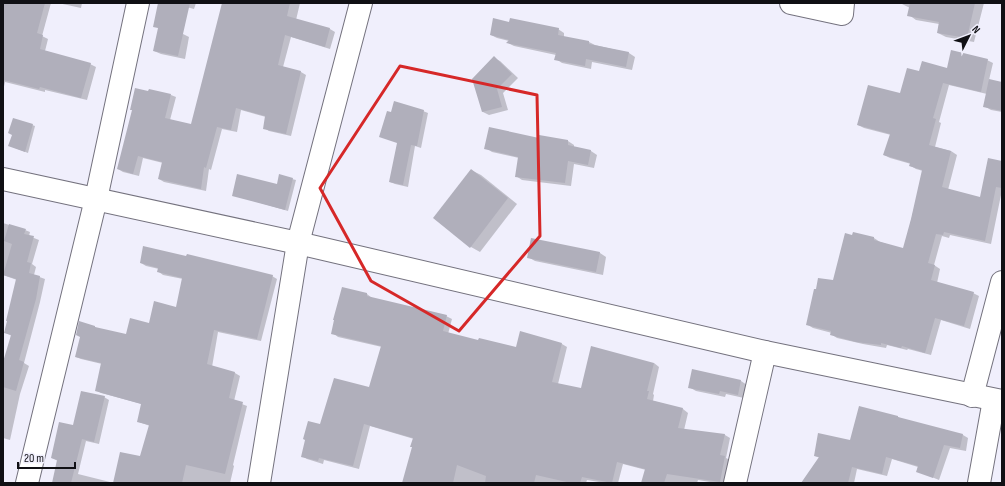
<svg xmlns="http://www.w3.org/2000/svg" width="1005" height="486" font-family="'Sofia Sans Condensed',sans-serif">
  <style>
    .shadow { fill: #0003 }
    .building { fill: #b0afbb }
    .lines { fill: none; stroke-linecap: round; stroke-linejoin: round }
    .minor-casing { stroke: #74727e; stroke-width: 24 }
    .minor { stroke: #fff; stroke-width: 22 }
    .marked { fill: none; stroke: #d62828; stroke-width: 3; stroke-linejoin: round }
  </style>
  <rect width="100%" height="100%" fill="#f0effc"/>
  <g class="shadow">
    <path d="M3,3H51L42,36L48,39L45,51L90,64L96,67L87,100L45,90V92L5,82L3,91Z"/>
    <path d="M58,3H82L81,8Z"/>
    <path d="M171,3H196L194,9Z"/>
    <path d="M223,3H300L296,20L330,29L335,32L330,49L291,37L283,67L301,72L306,75L291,136L269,131L264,128L266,117L241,110L237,132L222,129L211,170L209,169L206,191L164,182L159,179L163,163L143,158L139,176L123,172L118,169L133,110L171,95L176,97L170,120L192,125Z"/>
    <path d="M900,3H984L974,42L946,37L938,33L939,24L916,20L909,15L910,8Z"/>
    <path d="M510,23L558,29L564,33V37L589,42L595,45L629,53L635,57L632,70L592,62L591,69L562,63L556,59V55L514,46L508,43L509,41L497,38L491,35Z"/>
    <path d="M183,34L189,37L185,59L161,54L154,51Z"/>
    <path d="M494,58L500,61L518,78L503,93L508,110L489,115L483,112L474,79Z"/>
    <path d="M987,60L993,63L989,80L1002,83V112L991,110L984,106L987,94L949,85L939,122L941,123L935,147L951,151L957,155L948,190L980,198L1002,162V190L991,244L950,235L949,238L942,236L934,265L940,269L937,283L973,293L979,296L970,329L941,320L931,355L908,349L907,350L887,345L886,348L863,344L837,338L831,334L832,333L813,328L808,325L834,281L874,238L880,242L904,250L923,171L916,169L911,166V164L890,158L884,155L891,135L864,128L858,125L901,95L919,72L947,69Z"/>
    <path d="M423,111L428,113L421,148L415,146L408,187L395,184L390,182L398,143Z"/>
    <path d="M32,125L35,126L28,153L10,146Z"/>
    <path d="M540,136L568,141L574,145V148L591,151L597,155L594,168L574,164L571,186L522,180L516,176L519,158L492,152L486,148L540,139Z"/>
    <path d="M471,170L481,175L517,204L480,252L471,247Z"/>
    <path d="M280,176L296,180L288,211L233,195L278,185Z"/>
    <path d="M3,223L25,230L30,232L29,236L39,240L32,264L36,267L34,275L45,279L40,302L24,363L29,366L20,394L10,440L3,438V366L12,336L6,333L17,280L3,275Z"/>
    <path d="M532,239L600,253L606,257L603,275L535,261L528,257Z"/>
    <path d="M141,263L272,276L277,279L261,341L218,332L212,367L235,373L240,376L234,401L247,406L233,465L234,466L230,483H53L58,461L52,458L74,426L104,397L109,400L99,444L86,441L78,474L114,483L140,458L150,426L139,422L142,404L101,393L96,390L102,364L81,359L76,357L95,327L98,329L127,335L149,325L177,308L183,279L163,275L159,272V269L146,266Z"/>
    <path d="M367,294L372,298L446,316L452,319L448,334L479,341L516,348L562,344L567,347L558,384L582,389L654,363L659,367L653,394L654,395L653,401L683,409L688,413L684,430L725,435L730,438L726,458L730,460L726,483H716L698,480L697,483H642L646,470L623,464L618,483H605L587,480L586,483H408L414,439L370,426L359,469L324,460L323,464L307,459L302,456L321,426L370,388L382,347L338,337L333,333Z"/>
    <path d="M693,370L741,381L747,385L744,398L726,394L725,397L696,391L689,387Z"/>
    <path d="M898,417L903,420L963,435L968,438L966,451L950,448L939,480L917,471L918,467L892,459L887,476L857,469L854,483H804L820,458L815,456L851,441Z"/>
  </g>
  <g class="building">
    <path d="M3,3H45L37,33L43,35L40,49L91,63L81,98L40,87L39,89L3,80Z"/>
    <path d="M158,3H190L178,56L153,51L158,28L153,27Z"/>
    <path d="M222,3H290L287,16L330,28L325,47L285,35L278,65L301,71L286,134L263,129L265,116L236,108L231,130L217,127L206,168L204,167L201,189L158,179L162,162L138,156L133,174L117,169L132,110H130L135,88L148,91L149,89L171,94L165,118L191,124Z"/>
    <path d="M910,3H975L967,38L937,33L939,22L907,16Z"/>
    <path d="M493,18L509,22L510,18L559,28L558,35L589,41V44L629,52L626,67L586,59L585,66L554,60L556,53L506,43L509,40L490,35Z"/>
    <path d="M951,50L988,59L981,92L943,83L933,118L936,119L929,145L951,151L942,187L980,197L988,158L1002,161V188L996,187L985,241L944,232L943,235L936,234L928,263L935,265L931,280L974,292L964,326L935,318L925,353L902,346L901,348L881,343V345L856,342L830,335L831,331L806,325L814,289H816L818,278L833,280L845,233L852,235L853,232L874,237V240L903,248L911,219L922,170L909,166L910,163L883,155L890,134L857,125L868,85L900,93L907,68L919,71L922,61L947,68Z"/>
    <path d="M494,56L512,74L497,89L502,107L482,112L472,79Z"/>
    <path d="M989,79L1002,82V111L983,107Z"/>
    <path d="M394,101L424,110L417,146L411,145L403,185L389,182L397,143L379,137L387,111L391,112Z"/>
    <path d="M13,118L33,124L25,152L8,146L12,135L8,133Z"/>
    <path d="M489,127L539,138V135L568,140V145L591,150L588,165L568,161L565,183L515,177L518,157L484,149Z"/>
    <path d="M471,169L508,198L470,248L433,218Z"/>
    <path d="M237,174L277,184L279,174L293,178L285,210L232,196Z"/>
    <path d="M9,224L26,229L24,234L34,236L27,262L31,263L29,273L40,276L36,299L19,360L24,362L16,391L3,387V362L11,335L4,333L7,321H6L16,279L3,275L12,244L4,241Z"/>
    <path d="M531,238L600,252L596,272L527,258Z"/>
    <path d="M143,246L186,256L187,254L273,275L257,339L214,330L207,364L235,372L229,398L243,402L225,474L186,465L182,483H113L120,452L140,456L149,425L137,422L141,404L95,391L101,363L75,357L80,337L76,335L79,321L95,326V327L126,334L130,318L149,323L154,301L176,307L182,278L157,272L158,268L140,263Z"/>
    <path d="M342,287L367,293V296L447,315L443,331L478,340L479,338L516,347L520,331L562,343L552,382L581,388L591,346L654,363L647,391H649L647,399L683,408L678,428L725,434L720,455L725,456L720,482L667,474L664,483H641L645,469L617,462L612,483L582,477L580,483H571L536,475L534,483H485L486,476L457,465L453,483H402L412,447H410L413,438L364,424L353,466L319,458L318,461L301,457L305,440L303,439L308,421L320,424L334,378L369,387L381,346L331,334L334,320H333Z"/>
    <path d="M692,369L741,380L738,395L720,391L719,394L688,388Z"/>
    <path d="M81,391L105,396L94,442L82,439L71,483H52L57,460L51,458L59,422L73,425Z"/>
    <path d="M859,406L898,416V417L963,434L960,448L944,445L933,478L916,472L918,466L886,457L882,474L852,467L848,483H801L819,457L814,456L818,433L850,440Z"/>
  </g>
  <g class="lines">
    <defs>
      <g id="minor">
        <path d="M791,3L842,14L843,3"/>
        <path d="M3,179L298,243L765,352L1002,401"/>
        <path d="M972,396L1002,282"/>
        <path d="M27,483L96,199L138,3"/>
        <path d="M259,483L298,243L361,3"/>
        <path d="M735,483L765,352"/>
        <path d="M979,483L994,400"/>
      </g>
    </defs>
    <use href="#minor" class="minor-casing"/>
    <use href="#minor" class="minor"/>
  </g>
  <path class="marked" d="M400,66L537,95L540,236L459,331L371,281L320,188Z"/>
  <rect width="1005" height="486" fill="none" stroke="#101014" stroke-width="8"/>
  <g transform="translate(969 36) rotate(48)" stroke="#f0effc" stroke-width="3" paint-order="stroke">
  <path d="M0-3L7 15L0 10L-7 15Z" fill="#101014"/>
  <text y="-6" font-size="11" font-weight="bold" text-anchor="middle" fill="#101014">N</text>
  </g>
  <path d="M18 462v6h57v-6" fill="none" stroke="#101014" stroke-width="2"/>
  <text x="24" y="462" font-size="12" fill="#101014" stroke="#f0effc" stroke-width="3" paint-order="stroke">20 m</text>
</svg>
